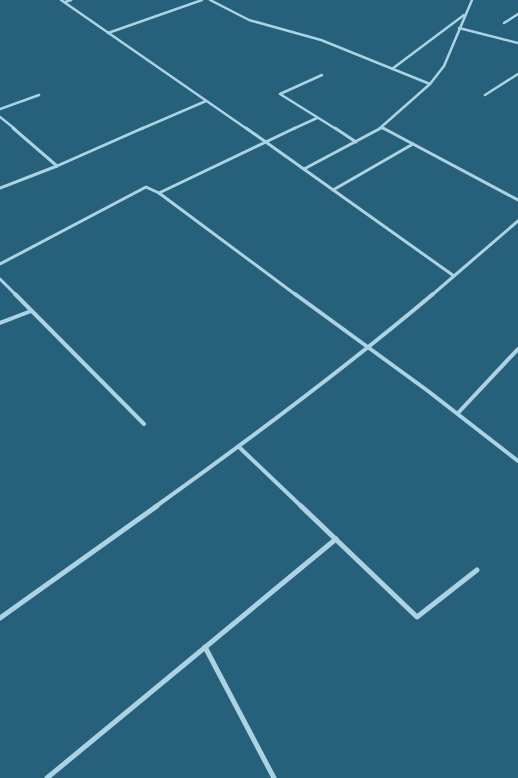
<svg xmlns="http://www.w3.org/2000/svg" width="518" height="778" font-family="'Work Sans',sans-serif">
  <style>
    .lines { fill: none; stroke-linecap: round; stroke-linejoin: round }
    .street-far3 { stroke: #abd3e3; stroke-width: 2.5 }
    .street-far2 { stroke: #abd3e3; stroke-width: 3 }
    .street-far1 { stroke: #abd3e3; stroke-width: 4 }
    .street { stroke: #abd3e3; stroke-width: 5 }
  </style>
  <rect width="100%" height="100%" fill="#27607a"/>
  <g class="lines">
    <g class="street-far3">
      <path d="M61,0L247,129"/>
      <path d="M210,0L249,20L321,40L430,84"/>
      <path d="M65,2L71,0"/>
      <path d="M504,23L518,14"/>
      <path d="M459,28L518,43"/>
      <path d="M108,33L202,0"/>
      <path d="M392,69L464,15"/>
      <path d="M322,75L280,94L336,129"/>
      <path d="M485,95L518,74"/>
      <path d="M0,109L39,95"/>
      <path d="M0,117L15,129"/>
      <path d="M382,128L385,129"/>
      <path d="M141,129L206,101"/>
      <path d="M293,129L317,118"/>
      <path d="M379,129L430,84L444,66L472,0"/>
    </g>
    <g class="street-far2">
      <path d="M13,128L57,166"/>
      <path d="M246,128L454,276L432,295"/>
      <path d="M335,128L356,142"/>
      <path d="M383,128L518,200"/>
      <path d="M304,169L381,128"/>
      <path d="M0,188L57,166L143,128"/>
      <path d="M333,190L413,144"/>
      <path d="M159,193L295,128"/>
      <path d="M0,264L146,187L159,193L296,295"/>
      <path d="M454,276L518,221"/>
      <path d="M0,279L16,295"/>
    </g>
    <g class="street-far1">
      <path d="M15,294L144,424"/>
      <path d="M295,294L428,391L518,461"/>
      <path d="M0,323L31,311"/>
      <path d="M458,413L518,349"/>
      <path d="M239,447L302,507"/>
      <path d="M155,507C250,439 344,369 433,294"/>
    </g>
    <g class="street">
      <path d="M301,506L417,617L477,570"/>
      <path d="M0,618L157,506"/>
      <path d="M205,647L274,778"/>
      <path d="M47,778L336,539"/>
    </g>
  </g>
</svg>
